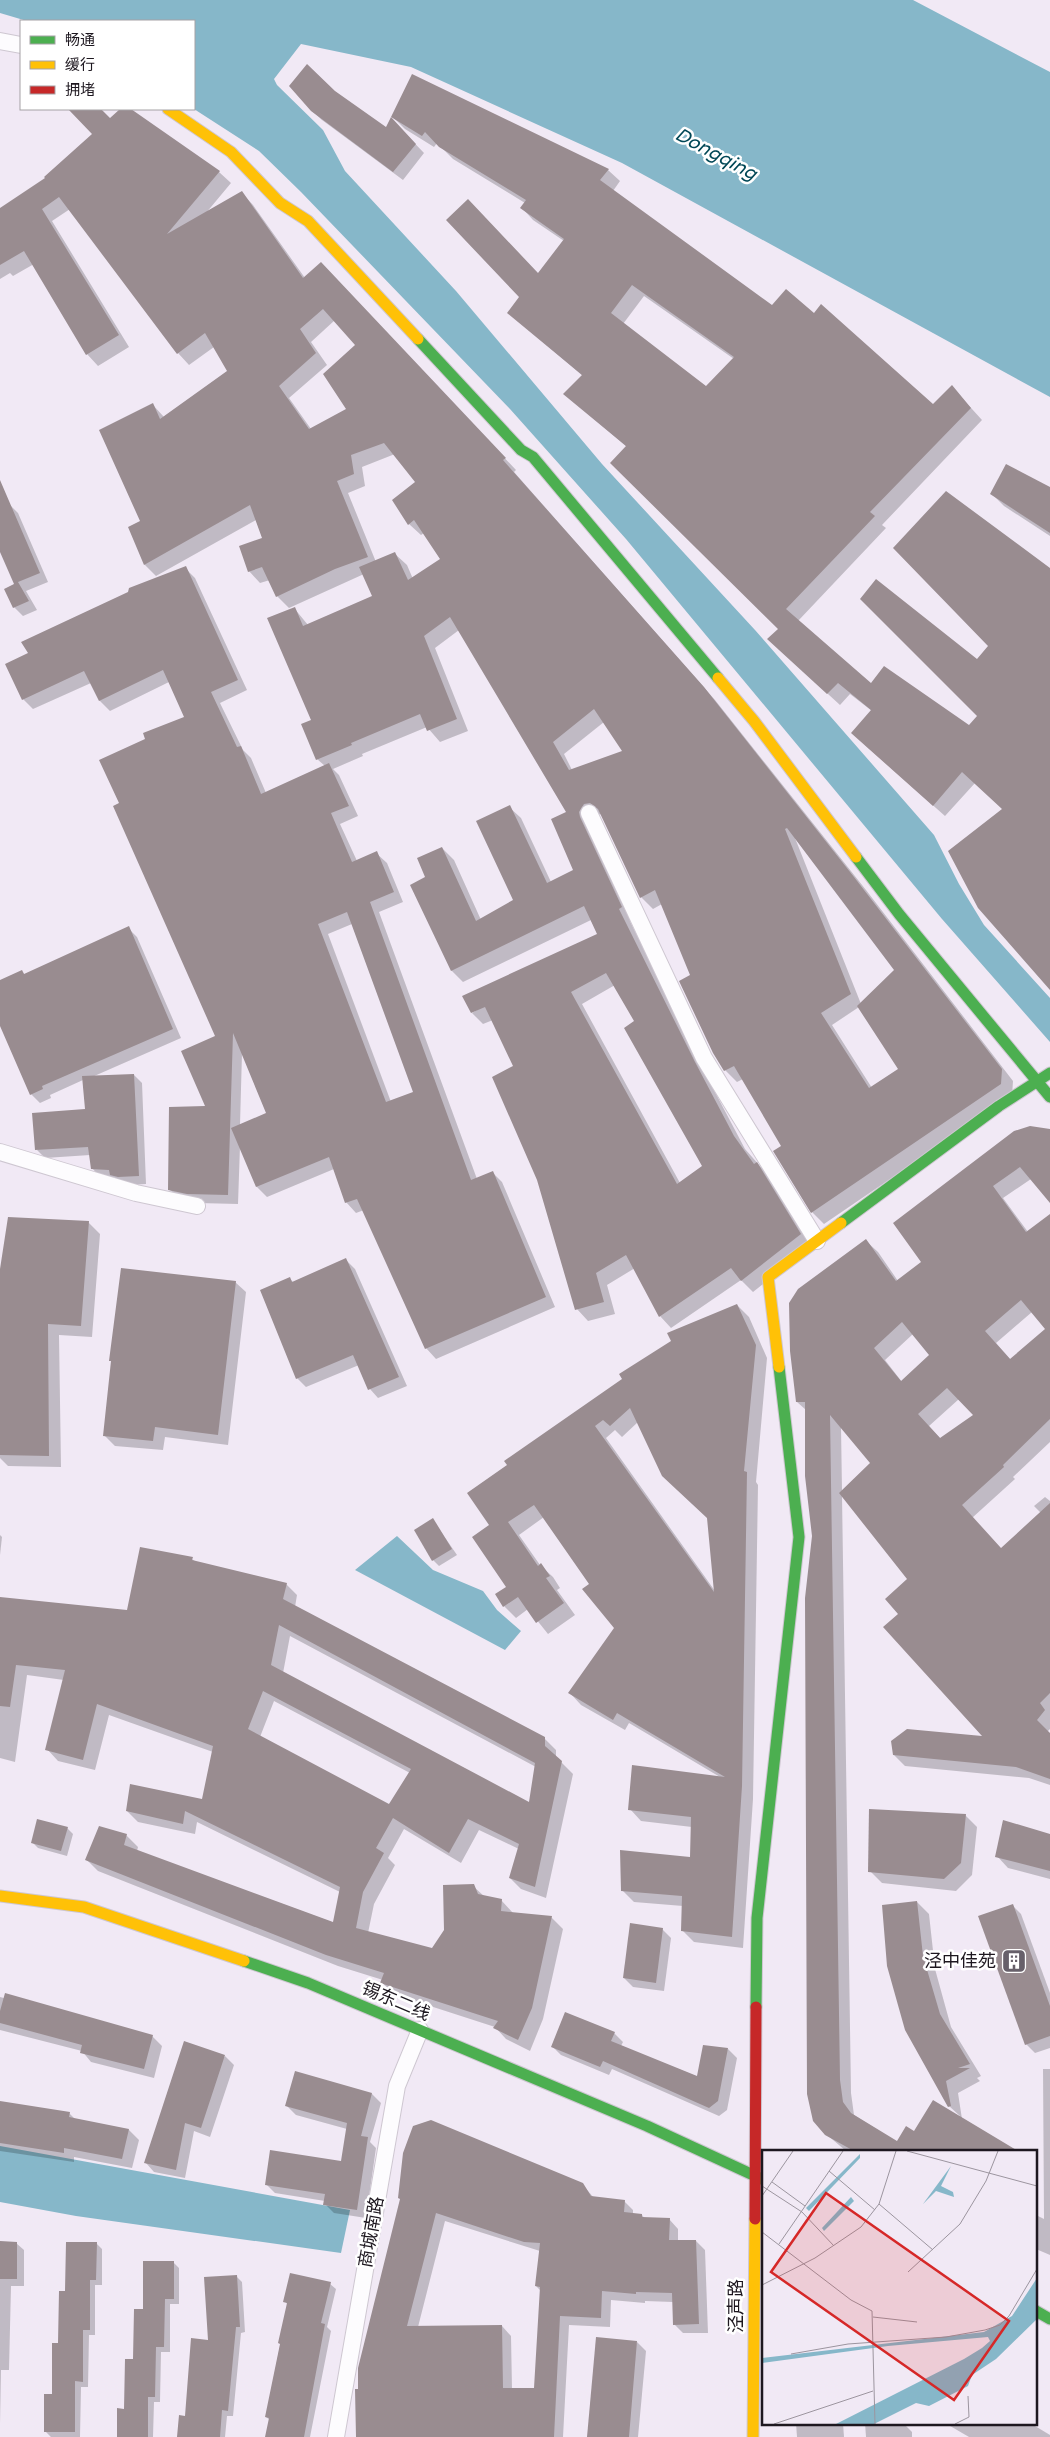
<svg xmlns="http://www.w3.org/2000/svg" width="1050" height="2437" font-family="'Varela Round','Noto Sans SC',sans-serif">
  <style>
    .water { fill: #86b7c9 }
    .shadow { fill: #0003; fill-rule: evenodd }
    .building { fill: #998c90; fill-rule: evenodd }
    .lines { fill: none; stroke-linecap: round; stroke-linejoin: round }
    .street-casing { stroke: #cec7d1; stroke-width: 18 }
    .fast-casing { stroke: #cec7d1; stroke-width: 13 }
    .slow-casing { stroke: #cec7d1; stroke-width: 13 }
    .jam-casing { stroke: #cec7d1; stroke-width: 13 }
    .street { stroke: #fdfcfe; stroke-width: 16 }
    .fast { stroke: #4caf50; stroke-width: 11 }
    .slow { stroke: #ffc107; stroke-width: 11 }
    .jam { stroke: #c62828; stroke-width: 11 }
    .labels { text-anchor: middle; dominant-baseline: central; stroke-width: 5; stroke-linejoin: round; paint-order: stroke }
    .poi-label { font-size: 18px; fill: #1d171f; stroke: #fff; text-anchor: end }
    .street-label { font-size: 18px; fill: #1d171f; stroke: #fff }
    .water-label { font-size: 19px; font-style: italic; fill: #004756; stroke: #fff }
    .inset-road { fill: none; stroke: #9c959f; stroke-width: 1 }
    .view { fill: #d62828; fill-opacity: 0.15; stroke: #d62828; stroke-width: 2.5 }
    .inset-edge { fill: none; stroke: #1d171f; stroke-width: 2.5 }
  </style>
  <rect width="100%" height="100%" fill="#f1e9f5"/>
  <g class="water">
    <path d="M0,0H913L1050,72V397L622,163L411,67L301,44L274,79L277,85L323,130L345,171L456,291L602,464L755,630L934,835L959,884L984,925L1050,998V1042L942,919L626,539L510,409L301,192L259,151L194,109V21H27L0,13Z"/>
    <path d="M397,1536L433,1570L483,1591L497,1610L521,1631L505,1650L355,1570Z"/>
    <path d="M0,2146L350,2210L341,2253L76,2216L0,2202Z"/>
  </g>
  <g class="shadow">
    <path d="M335,92L387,129L400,128L424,153L403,180L322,120L312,111Z"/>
    <path d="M70,109H99L110,120L122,109H129L219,172L231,183L206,213L242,193L253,205L305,278L333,276L516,470L514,472L715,700L866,890L1013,1081L1012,1096L824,1224L812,1212L782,1146L743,1079L737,1082L725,1070L692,976L662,904L653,909L641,897L602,814L596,815L633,919L630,921L706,1075L745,1149L768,1175L811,1246L753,1292L741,1280L671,1328L660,1316L635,1268L607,1285L615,1314L588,1321L577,1309L514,1067L493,1020L483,1024L472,1013L598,935L591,920L463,982L452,971L426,878L442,848L454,860L481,920L515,900L509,807L521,818L551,882L575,871L568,813L459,630L435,648L468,731L440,742L427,727L362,754L363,756L333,769L339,775L358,816L340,824L357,861L376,853L387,863L403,902L379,912L477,1179L492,1172L502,1182L555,1307L436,1359L426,1348L364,1210L356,1213L346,1202L334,1169L267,1197L257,1187L240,1146L238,1204L198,1203L180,1199L169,1189L207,1107L217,1037L120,804L147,739L186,717L169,682L110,711L100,701L91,683L33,709L23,699L185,568L195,578L247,690L220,703L243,750L251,758L266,793L325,766L317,759L294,608L308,625L374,596L364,574L289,608L277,596L270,580L260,583L249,571L263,539L256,520L156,576L145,565L130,528L141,522L152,404L164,417L228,371L214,347L189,365L178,353L70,209L52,221L129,347L98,366L87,354L34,264L13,276L10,273L0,279V210L47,179L94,134ZM335,320L357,345L347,410L311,429L289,398L327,365L311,342ZM395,454L416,482L409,524L421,535L424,533L441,560L413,579L407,565L395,554L376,562L348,493L365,486L362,467ZM604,722L624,752L572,770L564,754ZM795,838L896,970L861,1004ZM352,924L415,1093L391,1102L328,934ZM615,985L636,1022L703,1166L680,1183L582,1004ZM859,1007L899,1069L872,1088L832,1025ZM242,1053L267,1114L240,1125Z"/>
    <path d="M393,117L608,170L620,181L613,191L772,306L814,315L933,405L952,387L982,420L882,525L886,528L798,621L871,685L970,727L978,716L977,661L1050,570V988L1003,809L975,783L945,816L865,745L872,711L850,694L840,705L781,651L780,629L627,447L565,394L583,376L509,313L564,241L533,220L522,208L525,203L453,159L437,143L434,147L405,129ZM644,296L734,359L706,387L623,324Z"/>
    <path d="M1050,489V536L1004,506L992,494Z"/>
    <path d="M9,504L18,513L48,582L26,591L37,610L23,616L14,607L16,584L0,549V508Z"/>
    <path d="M128,928L137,937L181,1038L92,1077L134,1075L142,1083L146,1184L127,1185L119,1183L114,1177H100L92,1168L90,1155L45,1158L37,1150L86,1111L83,1080L50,1095L51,1098L40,1103L31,1094L0,1023V982L22,972L25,975Z"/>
    <path d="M1050,1132V1201L1031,1179L1003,1198L1028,1232L1050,1215V1442L1013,1477L1015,1479L972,1518L1002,1550L1041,1513L1034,1506L1045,1497L1050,1501V1729L1047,1732L1050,1735V1785L1029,1778L905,1766L894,1755L985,1738L900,1614L909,1579L842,1495L851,2093L854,2115L898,2143L915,2132L960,2116L949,2106L906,2030L917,1902L929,1914L935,1969L951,2027L981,2076L977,2078L980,2081L958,2093L962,2119L1016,2151H846L826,2134L813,1536L806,1410L797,1402L866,1241L878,1252L898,1281L923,1262L895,1223ZM1032,1312L1046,1329L1011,1360L996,1343ZM913,1334L931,1355L902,1382L885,1360ZM959,1399L975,1415L941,1439L929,1426ZM841,1426L871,1463L842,1491Z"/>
    <path d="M88,1222L100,1234L92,1337L59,1335L61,1467L8,1466L0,1458V1277Z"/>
    <path d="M346,1260L355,1269L407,1386L378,1398L370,1389L359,1365L306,1387L297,1378L261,1291L290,1279L294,1283Z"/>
    <path d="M235,1282L246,1292L228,1445L165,1437L163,1450L115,1446L104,1435L112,1362L110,1360Z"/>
    <path d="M737,1305L749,1317L767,1358L756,1482L758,1485L753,1799L743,1948L694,1942L682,1930L683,1906L634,1902L622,1890L691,1859L692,1827L641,1821L630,1809L720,1777L629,1723L625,1730L581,1705L570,1693L616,1628L591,1584L544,1517L519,1535L540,1565L553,1577L560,1588L557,1590L575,1615L548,1634L528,1609L516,1618L504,1606L508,1587L491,1525L468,1493ZM638,1422L708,1518L715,1591L606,1438L615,1430L622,1437Z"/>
    <path d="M433,1520L457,1555L439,1566L433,1560Z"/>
    <path d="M0,1535L2,1537L0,1555Z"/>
    <path d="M192,1559L196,1562L286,1584L297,1595L295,1607L544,1738L556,1750V1757L573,1774L546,1898L521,1889L510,1878L519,1849L479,1830L461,1863L404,1829L388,1858L395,1865L374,1904L368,1933L433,1950L473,1886L485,1897L501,1900L513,1913L551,1917L563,1929L543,2019L530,2051L506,2039L495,2027L393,1994L382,1982L383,1980L338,1966L98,1871L87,1860L126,1835L138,1847L137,1851L334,1923L340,1892L197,1822L195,1834L138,1822L127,1811L203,1801L213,1752L109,1715L95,1770L58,1761L47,1749L64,1680L27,1675L15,1762L0,1758V1598L128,1611ZM290,1636L536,1767L530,1804L283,1673ZM274,1701L410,1773L389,1806L260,1737Z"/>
    <path d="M965,1815L977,1827L972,1875L956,1891L882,1883L870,1871Z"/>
    <path d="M67,1828L73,1834L67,1856L38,1848L32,1842Z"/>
    <path d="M1050,1835V1879L1008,1868L997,1856Z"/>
    <path d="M1012,1905L1021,1914L1050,1993V2048L1035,2053L1026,2044Z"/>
    <path d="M662,1929L671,1938L664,1991L633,1987L624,1978Z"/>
    <path d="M0,1997L152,2036L162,2046L154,2078L91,2062L82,2051L0,2030Z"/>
    <path d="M614,2033L623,2042L621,2046L698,2077L728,2049L737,2058L727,2110L719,2116L612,2069L609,2075L561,2055L552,2046Z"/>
    <path d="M225,2056L234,2065L210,2137L194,2131L185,2178L154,2172L146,2163Z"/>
    <path d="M1043,2069H1050V2255L1036,2249V2215L1044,2219Z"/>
    <path d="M372,2094L381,2103L370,2142L376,2148L366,2218L334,2213L325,2204V2201L275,2193L266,2184L342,2162L347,2129L296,2115L287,2106Z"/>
    <path d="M0,2102L69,2113L76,2120L129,2130L139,2140L132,2168L74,2157V2162L0,2151Z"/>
    <path d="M582,2184L594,2198L624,2201L633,2210V2215H642L645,2219H669L678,2229V2241H696L705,2250L708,2333H683L674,2324L673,2302L645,2301V2303L611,2300L610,2327L569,2325L563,2437H356L360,2390L401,2199ZM445,2221L540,2251L536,2286L541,2291L535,2389H512L511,2336L502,2326L418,2327Z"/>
    <path d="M0,2243H16L24,2250V2286H11L9,2370H1L0,2424Z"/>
    <path d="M96,2243L102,2249V2285H95V2335H89L88,2387H81L80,2437H51L45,2431L53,2395L66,2292Z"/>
    <path d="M173,2262L179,2268V2304H170V2352H161L160,2402H154L153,2437H118L126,2410L144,2310Z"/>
    <path d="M236,2276L242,2282L245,2332L241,2333L233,2416H227L225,2437H179L209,2341Z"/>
    <path d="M330,2284L336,2289L327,2327L331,2331L310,2437H266L270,2420L266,2417L288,2305L285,2301Z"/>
    <path d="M637,2342L646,2351L638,2437H588Z"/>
    <path d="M796,2423H843L844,2437H797Z"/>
    <path d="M865,2423H903L912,2432V2437H866Z"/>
    <path d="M945,2423H1030L1050,2435V2437H969Z"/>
  </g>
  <g class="building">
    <path d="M307,64L335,91L386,127L391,117L416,144L393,172L311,111L289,86Z"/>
    <path d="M412,74L609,169L600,180L772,305L786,289L814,313L821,304L933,404L952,385L971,408L870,512L875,516L786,609L871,683L884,666L969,725L977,716L860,599L876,579L977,659L988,646L893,548L946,491L1050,568V990L978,908L948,851L1002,809L962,772L933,806L851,733L871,710L838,683L827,694L767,639L778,629L610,463L626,446L563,394L582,375L507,313L519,297L446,220L468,199L538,273L564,239L520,208L526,200L439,147L425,132L422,136L391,117ZM632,285L734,357L706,386L611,313Z"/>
    <path d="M68,109H101L110,118L120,109H131L220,171L167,234L242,191L303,278L321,262L506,458L503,460L704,687L854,877L1002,1069L1001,1084L811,1213L773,1151L781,1146L734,1066L724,1071L713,1053L679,981L690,975L655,890L640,898L598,809L590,803L584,804L579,812L580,817L622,907L619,909L695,1062L734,1136L754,1164L757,1162L801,1234L741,1281L731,1268L659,1317L626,1255L596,1273L604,1302L575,1310L537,1180L492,1077L513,1066L485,1007L471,1013L462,996L597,934L584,906L451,971L410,885L425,877L417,858L442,847L476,921L513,900L476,821L510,805L547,883L573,870L551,819L566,812L450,617L424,636L457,719L427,731L420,714L351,743L352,745L316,760L301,724L311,720L267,618L295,607L303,626L372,596L359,567L395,552L408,580L440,559L414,520L408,525L392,500L415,482L384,443L351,455L354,474L337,481L368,557L335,569L276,597L262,567L248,572L239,546L262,538L250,505L144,565L128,527L140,521L99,430L153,403L160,419L227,371L205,333L177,354L59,197L42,209L119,335L86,355L24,251L0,265V208L45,178L44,177L92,134ZM323,309L355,345L323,374L346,409L309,429L279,386L316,353L300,329ZM594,709L622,751L569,770L553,742ZM787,828L894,970L857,1006L898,1069L869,1088L821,1013L851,994L785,829ZM606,973L634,1021L624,1028L702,1166L677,1184L571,992Z"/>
    <path d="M1006,464L1050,487V533L990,494Z"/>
    <path d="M0,480L40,573L18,582L29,601L13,608L4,589L14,584L0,552Z"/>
    <path d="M186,566L238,680L211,692L237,747L241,746L261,794L329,763L349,806L331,813L352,862L377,851L394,892L370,902L471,1180L493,1171L546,1297L425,1349L357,1199L345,1203L329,1157L256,1187L231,1128L266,1113L233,1033L228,1195L187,1194L168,1190L169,1107L205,1106L181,1051L215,1036L113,806L119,803L99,760L145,739L143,733L184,717L163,670L99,701L84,671L22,700L5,664L28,653L21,642L128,592L129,588ZM347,912L413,1092L386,1102L318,924Z"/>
    <path d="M129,926L173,1029L42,1086L43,1089L30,1095L0,1026V980L22,970L24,974Z"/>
    <path d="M134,1074L139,1176L118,1177L110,1175L109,1170L91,1169L88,1147L35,1150L32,1113L85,1109L82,1076Z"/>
    <path d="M1030,1126L1050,1129V1203L1020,1167L993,1186L1026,1232L1050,1214V1419L1003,1465L1004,1467L962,1505L1001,1548L1050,1503V1693L1040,1703L1045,1710L1037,1720L1050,1733V1779L1016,1767L893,1755L891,1741L907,1729L982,1736L883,1627L898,1614L885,1599L907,1579L839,1493L870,1463L830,1415L840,2080L843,2102L851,2113L897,2141L906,2126L914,2131L933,2100L1018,2151H854L825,2135L813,2121L807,2094L805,1598L812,1536L805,1476V1402H796L790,1351L789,1303L798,1289L866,1239L896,1281L921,1262L893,1223L1014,1131ZM1021,1300L1045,1329L1010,1359L985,1331ZM902,1322L929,1355L901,1381L874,1348ZM947,1388L973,1415L940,1438L918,1414Z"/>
    <path d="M8,1217L89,1221L81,1326L48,1324L49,1456L0,1455V1269Z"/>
    <path d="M346,1258L399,1377L368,1390L353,1355L296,1379L260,1290L290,1277L292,1282Z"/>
    <path d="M121,1268L236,1281L218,1435L155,1427L153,1441L103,1436L111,1361H109Z"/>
    <path d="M737,1304L756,1345L744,1471L747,1472L742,1786L732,1937L681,1931L682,1896L621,1891L620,1850L690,1857L691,1817L628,1810L632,1765L725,1777L617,1713L613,1720L568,1693L614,1628L582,1589L589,1584L534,1505L508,1522L538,1566L541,1563L550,1576L546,1578L564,1603L536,1623L518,1597L503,1607L495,1594L506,1587L472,1537L489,1525L467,1493L507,1465L504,1461L622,1379L619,1374L671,1341L667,1333ZM630,1408L662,1476L707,1518L714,1592L595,1426L603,1420L610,1426Z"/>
    <path d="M433,1518L452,1549L432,1561L414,1530Z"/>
    <path d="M140,1547L193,1557L192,1560L287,1583L283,1599L545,1737V1746L562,1761L535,1887L509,1878L519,1844L468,1819L449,1853L393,1818L376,1848L384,1853L363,1892L356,1928L432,1948L444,1930L443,1885L474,1884L478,1894L502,1899L501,1911L552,1916L532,2008L518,2040L493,2028L498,2021L380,1983L384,1973L326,1955L85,1860L99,1826L127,1834L124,1845L333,1922L340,1887L185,1811L183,1824L126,1811L130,1784L202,1799L213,1746L97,1704L83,1760L45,1750L65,1670L16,1665L10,1707L0,1706V1597L127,1610ZM279,1625L535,1763L529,1802L271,1665ZM263,1691L411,1769L389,1804L248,1729Z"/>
    <path d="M869,1809L966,1814L961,1863L944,1879L868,1872Z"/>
    <path d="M37,1819L68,1827L61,1851L31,1843Z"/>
    <path d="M1003,1820L1050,1834V1871L995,1857Z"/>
    <path d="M917,1901L923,1956L940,2014L970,2064L958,2068H970L946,2081L951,2106L948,2107L905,2030L887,1966L882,1905Z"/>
    <path d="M1013,1904L1050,2006V2036L1025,2045L978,1916Z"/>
    <path d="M630,1923L663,1928L656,1983L623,1978Z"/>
    <path d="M5,1993L153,2035L144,2069L80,2053L82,2045L0,2023V2011Z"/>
    <path d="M565,2012L615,2032L611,2041L697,2076L703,2045L728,2048L718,2101L709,2108L603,2061L600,2067L551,2047Z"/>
    <path d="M184,2041L225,2055L201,2128L185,2123L176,2170L144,2163Z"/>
    <path d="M295,2071L372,2093L361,2136L368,2137L357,2210L323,2205L325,2194L265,2185L270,2150L341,2161L347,2123L285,2106Z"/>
    <path d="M0,2101L70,2112L69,2117L129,2129L122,2159L64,2148V2153L0,2143Z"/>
    <path d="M431,2120L583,2183L591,2196L625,2200L624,2212L642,2214V2217L670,2218L669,2240H696L699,2324L673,2325L672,2293L636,2292V2294L602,2291L601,2318L560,2316L554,2437H356L355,2389H358V2368L400,2199L398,2198L403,2153L413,2126ZM436,2213L524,2242L540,2243L535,2286L540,2287L534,2388H503L502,2325L407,2326Z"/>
    <path d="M0,2241L17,2242V2279H0Z"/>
    <path d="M66,2242H97L96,2280H90V2330H83V2382L75,2381V2432H44V2394H52V2343H58L59,2291H65Z"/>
    <path d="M143,2261H174V2299H165L164,2347H156L155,2397H148V2437H117V2408L124,2409L125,2359H133L134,2309H143Z"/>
    <path d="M290,2273L331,2282L321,2323L325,2324L304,2437H265L269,2418L265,2417L280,2344L278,2343L287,2303L283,2302Z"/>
    <path d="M237,2275L240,2327H236L228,2411L222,2410L220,2437H177L179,2415L185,2416L191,2338L208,2340L204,2277Z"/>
    <path d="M596,2337L637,2341L629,2437H587Z"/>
  </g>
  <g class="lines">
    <defs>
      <g id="street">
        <path d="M0,41L21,45"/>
        <path d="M589,813L704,1058L817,1241"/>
        <path d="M0,1152L136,1193L197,1206"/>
        <path d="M336,2437L397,2086L420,2030"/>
      </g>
      <g id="fast">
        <path d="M418,339L521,450L533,457L718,678"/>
        <path d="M856,857L899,914L1050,1097"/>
        <path d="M841,1223L999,1106L1050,1073"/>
        <path d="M244,1961L308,1983L647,2126L764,2180"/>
        <path d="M756,2007L757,1918L799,1537L779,1367"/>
        <path d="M1036,2311L1050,2319"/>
      </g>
      <g id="slow">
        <path d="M168,109L231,152L280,203L308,221L418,339"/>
        <path d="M718,678L754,721L856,857"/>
        <path d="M779,1367L768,1277L841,1223"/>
        <path d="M0,1896L84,1907L244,1961"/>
        <path d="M753,2437L755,2219"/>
      </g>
      <path id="jam" d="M755,2219L756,2007"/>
    </defs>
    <use href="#street" class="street-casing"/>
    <use href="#fast" class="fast-casing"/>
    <use href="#slow" class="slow-casing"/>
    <use href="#jam" class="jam-casing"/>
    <use href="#street" class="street"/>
    <use href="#fast" class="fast"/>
    <use href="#slow" class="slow"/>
    <use href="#jam" class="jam"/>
  </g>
  <defs>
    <symbol id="building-square" viewBox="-11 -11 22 22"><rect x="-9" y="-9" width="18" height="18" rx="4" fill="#67606a" stroke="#fff"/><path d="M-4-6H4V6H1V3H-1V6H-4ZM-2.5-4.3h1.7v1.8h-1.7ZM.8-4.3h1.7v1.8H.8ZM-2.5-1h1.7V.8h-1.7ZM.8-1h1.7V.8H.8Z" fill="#fff"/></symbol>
  </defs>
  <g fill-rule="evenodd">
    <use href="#building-square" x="1000" y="1947" width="28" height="28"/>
  </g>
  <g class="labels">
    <g class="poi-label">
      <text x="996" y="1961">泾中佳苑</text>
    </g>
    <g class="street-label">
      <text transform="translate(396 2001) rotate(23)">锡东二线</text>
      <text transform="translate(371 2232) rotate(-80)">商城南路</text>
      <text transform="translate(736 2306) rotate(-90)">泾声路</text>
    </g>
    <g class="water-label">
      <text transform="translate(716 154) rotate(28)">Dongqing</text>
    </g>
  </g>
  <g transform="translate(762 2150)">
    <rect width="275" height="275" fill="#f1e9f5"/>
    <path d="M98,4V8L47,61L44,58ZM189,16L179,36L191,42L192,47L174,41L161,54ZM89,47L92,51L62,81L60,78ZM275,128V169L234,209L210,225L206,236L167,256L154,253L112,274H74L202,209L220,198L228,191L226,187L126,196L0,213V208L222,182L250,166Z" fill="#86b7c9"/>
    <path class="inset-road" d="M145,1L275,36M67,21L113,60M10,32L43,56M0,36L40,62L72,96M0,46L31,1M117,54L171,100M0,82L89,150L110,161L113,274M17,94L81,1M146,122L198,74L224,31L236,1M0,135L53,108L99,77L117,54L134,1M111,167L155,172M29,204L86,194L184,187L223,180L238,175L247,166L275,119M12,274L111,241M193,274L207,267L206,246"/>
    <path class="view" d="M64,43L247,171L192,250L9,122Z"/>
    <rect width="275" height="275" class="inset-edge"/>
  </g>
  <rect x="20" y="20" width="175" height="90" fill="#ffffff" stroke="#a5a2a5"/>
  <rect x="30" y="36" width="25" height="8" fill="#4caf50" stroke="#a5a2a5"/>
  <text x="65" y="45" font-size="15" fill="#1d171f">畅通</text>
  <rect x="30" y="61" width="25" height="8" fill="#ffc107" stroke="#a5a2a5"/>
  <text x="65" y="70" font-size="15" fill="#1d171f">缓行</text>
  <rect x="30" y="86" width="25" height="8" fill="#c62828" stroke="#a5a2a5"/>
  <text x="65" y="95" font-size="15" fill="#1d171f">拥堵</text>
</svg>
